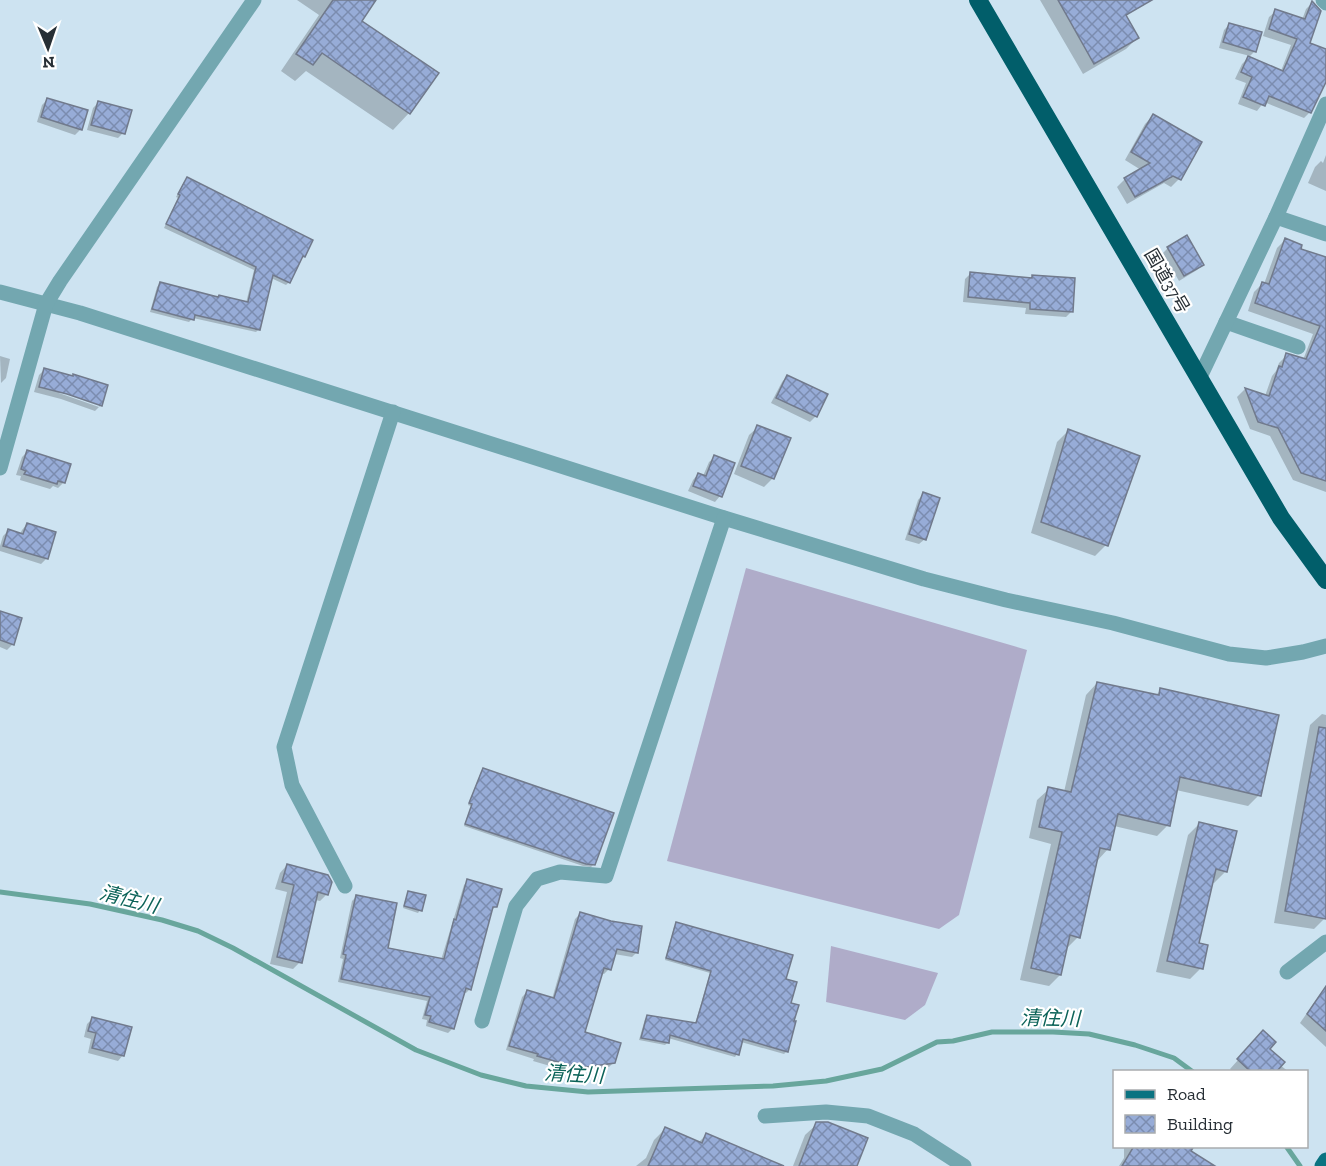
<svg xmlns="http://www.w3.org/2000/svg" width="1326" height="1166" font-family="'Zilla Slab','Noto Sans JP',serif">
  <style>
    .pitch { fill: #afacc9 }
    .shadow { fill: #0003 }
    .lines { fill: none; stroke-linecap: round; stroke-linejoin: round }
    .stream { stroke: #68a69c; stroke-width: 5 }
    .building { fill: url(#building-cross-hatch); stroke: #717a8c; stroke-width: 1.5 }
    .minor { stroke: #73a7b0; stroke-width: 15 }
    .major { stroke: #0a7381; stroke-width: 15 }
    .highway { stroke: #015e6a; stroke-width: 18 }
    .labels { text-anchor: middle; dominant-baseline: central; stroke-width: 4.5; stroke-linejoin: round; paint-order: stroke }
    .street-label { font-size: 18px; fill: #272f35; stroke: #fff }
    .water-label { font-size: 20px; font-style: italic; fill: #0c6359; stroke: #fff }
  </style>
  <defs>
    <pattern id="building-cross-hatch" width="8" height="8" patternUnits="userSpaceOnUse" patternTransform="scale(1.5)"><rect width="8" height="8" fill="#97acd7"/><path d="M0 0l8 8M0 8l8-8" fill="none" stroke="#7b8caf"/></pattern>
  </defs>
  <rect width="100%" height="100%" fill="#cde3f1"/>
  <g class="pitch">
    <path d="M746,568L1027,650L959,915L939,929L667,861Z"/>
    <path d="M831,946L938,973L925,1005L905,1020L826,1002Z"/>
  </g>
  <g class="shadow">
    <path d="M297,0H374L360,21L409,113L393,130L306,71L295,81L281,71L319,15Z"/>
    <path d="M1040,0H1128L1133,9L1125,17L1137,38L1126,49L1083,74Z"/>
    <path d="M1312,3L1309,44L1326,51V84L1324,83L1310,112L1304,118L1264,102L1257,111L1238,104L1246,83L1235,79L1242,64L1248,58L1281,71L1291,45L1263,36L1269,17L1276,11L1302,20L1306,9Z"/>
    <path d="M1229,25L1255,51L1250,56L1219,48L1224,30Z"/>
    <path d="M48,99L81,129L75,135L37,122L42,105Z"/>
    <path d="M99,102L123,133L118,138L87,130L93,108Z"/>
    <path d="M1153,116L1200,143L1179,179L1171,187L1164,183L1127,204L1117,187L1125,179L1141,170L1125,160L1145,124Z"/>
    <path d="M1326,155V191L1308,183L1315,167L1321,161L1323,163Z"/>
    <path d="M187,179L311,241L303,256L300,260L289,282L286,285L271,278L259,329L256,332L193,318L189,322L150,312L157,287L160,283L217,299L246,303L254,270L164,228L178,198L176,197L184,182Z"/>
    <path d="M1285,240L1299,250L1326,258V492L1293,480L1270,436L1250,429L1237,397L1245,389L1265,396L1272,376L1276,371L1279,363L1287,355L1303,360L1313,334L1248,311L1254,292L1262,284H1264L1277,248Z"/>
    <path d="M1168,248L1202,265L1197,270L1179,281L1163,253Z"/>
    <path d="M970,274L1030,279L1033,276L1071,312L1066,317L1025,314L1026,308L963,302L965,279Z"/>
    <path d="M0,356L10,359L6,378L1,383Z"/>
    <path d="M44,370L106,386L100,406L99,407V404L60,391L59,393L99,407L95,411L61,399L34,392L39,375Z"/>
    <path d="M787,376L816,416L810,422L771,403L782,382Z"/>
    <path d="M758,427L773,478L764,487L734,474L749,435Z"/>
    <path d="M1069,430L1106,545L1095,556L1031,533L1057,442Z"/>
    <path d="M27,452L64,482L58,488L53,486L50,489L20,480L21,476L16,475L22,457Z"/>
    <path d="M715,457L733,464L720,496L715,502L688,491L693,480L698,474L703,476L709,462Z"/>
    <path d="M923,494L925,539L919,544L905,540L918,500Z"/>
    <path d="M27,524L54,533L46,559L41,564L0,551V546L3,536L8,531L20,534L22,530Z"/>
    <path d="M0,613L13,644L7,650L0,647Z"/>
    <path d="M1097,683L1155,696L1161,690L1259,795L1248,806L1176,790L1168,825L1157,836L1114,826L1108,849L1097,861L1078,937L1067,948L1060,975L1049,986L1020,980L1051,844L1029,838L1037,800L1049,789L1064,792L1086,695Z"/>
    <path d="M1322,714L1326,715V911L1325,918L1314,929L1274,923L1310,725Z"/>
    <path d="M483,769L594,864L591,867L583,866L464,826L471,806L468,805L481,772Z"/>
    <path d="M1199,824L1226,871L1214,883L1211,882L1197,944L1201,968L1190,979L1156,972L1188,835Z"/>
    <path d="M287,865L327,894L320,901L315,900L300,962L293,969L270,964L287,892L275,889L280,873Z"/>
    <path d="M468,881L495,907L491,911L470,989L466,993L463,992L453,1028L448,1033L426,1026L427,1020L422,1019L427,1001L338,982L343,959L340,958L352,901L356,897L386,949L441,960L464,885Z"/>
    <path d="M409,892L420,910L418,913L403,908L407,894Z"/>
    <path d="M580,914L637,952L632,957L614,954L609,969L604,974L601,973L583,1033L614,1062L609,1067L574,1073L533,1061L534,1059L506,1050L522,997L527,992L552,999L575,919Z"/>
    <path d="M676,924L785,980L790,1004L787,1051L784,1054L741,1042L737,1054L735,1057L668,1038V1042L665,1045L639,1040L645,1019L648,1016L695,1024L710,973L665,960L674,927Z"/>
    <path d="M1324,991L1326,993V1047L1300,1023L1316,1000Z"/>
    <path d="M93,1018L123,1055L118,1061L88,1053L91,1039L84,1037L87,1024Z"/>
    <path d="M1255,1041L1268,1049L1280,1065L1289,1072H1233L1230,1069Z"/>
    <path d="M817,1124L856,1166H793L805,1135Z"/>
    <path d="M665,1129L698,1143L706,1135L780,1166H636L646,1158L654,1140Z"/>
    <path d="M1124,1146H1193L1189,1152L1212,1166H1119L1124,1158Z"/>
  </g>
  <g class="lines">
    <g class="stream">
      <path d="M0,892L90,904L162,920L198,931L233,948L416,1050L481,1075L526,1086L588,1092L773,1086L826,1081L882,1069L937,1042L953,1041L992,1032H1053L1089,1034L1135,1045L1174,1058L1193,1072"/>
      <path d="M1286,1146L1300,1166"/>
    </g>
  </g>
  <g class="building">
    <path d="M333,0H376L362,21L439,73L410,114L322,53L313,65L296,54Z"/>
    <path d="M1058,0H1152L1126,15L1139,38L1094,64Z"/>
    <path d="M1312,1L1321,11L1310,43L1326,49V82L1311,113L1269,96L1265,106L1243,97L1252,77L1241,72L1248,56L1283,71L1297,39L1269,29L1275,9L1305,19Z"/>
    <path d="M1229,23L1262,32L1256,52L1223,42Z"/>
    <path d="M47,98L88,110L82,130L41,117Z"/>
    <path d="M98,101L132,110L125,134L91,125Z"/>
    <path d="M1153,114L1202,142L1181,180L1173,176L1135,197L1124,178L1150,163L1131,152Z"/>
    <path d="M187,177L313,240L305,257L303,256L290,283L273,275L260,330L195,315L194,320L152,309L160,282L218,297L219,295L248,302L256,267L166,224L180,195L178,194Z"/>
    <path d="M1187,235L1204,265L1184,276L1167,247Z"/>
    <path d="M1285,238L1302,245L1301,249L1326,257V481L1301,473L1278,428L1258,422L1245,388L1269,396L1279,366L1282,367L1286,353L1306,359L1320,326L1255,303L1262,282L1269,284Z"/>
    <path d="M970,272L1032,278V275L1075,278L1073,312L1030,309V303L968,297Z"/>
    <path d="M44,368L73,376V374L108,385L102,406L67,394L39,387Z"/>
    <path d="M787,375L828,394L817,417L776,398Z"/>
    <path d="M757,425L791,438L774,479L741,466Z"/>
    <path d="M1068,429L1140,456L1108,546L1041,522Z"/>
    <path d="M27,450L71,464L65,483L58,481L57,484L24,474L26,471L21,469Z"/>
    <path d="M714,455L735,463L722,497L693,486L698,473L706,476Z"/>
    <path d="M923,492L940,498L926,540L909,534Z"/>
    <path d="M27,523L56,532L48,559L3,546L8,529L23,534Z"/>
    <path d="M0,611L22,618L14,645L0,640Z"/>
    <path d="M1097,682L1159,695L1160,688L1279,715L1261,796L1180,777L1170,826L1118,814L1110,850L1100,848L1080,938L1070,935L1061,975L1031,968L1062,832L1039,827L1048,787L1071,792Z"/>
    <path d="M1319,727L1326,728V919L1285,911Z"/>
    <path d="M483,768L614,813L595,865L586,864L465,824L472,804L469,803Z"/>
    <path d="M1199,822L1237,831L1227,872L1216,869L1199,943L1208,945L1203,969L1167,961Z"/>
    <path d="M287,864L328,875L332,882L328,895L318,892L302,963L277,957L294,885L282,882Z"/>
    <path d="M467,879L502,889L497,907H493L471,990L466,988L454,1029L429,1022L431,1016L425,1015L430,997L341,979L346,955L343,954L356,895L397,903L388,948L444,959L454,919L456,920Z"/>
    <path d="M408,891L426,895L422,911L404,906Z"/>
    <path d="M580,912L611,921L642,926L638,953L617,949L611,970L604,968L585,1032L621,1043L615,1063L579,1068L537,1056L538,1054L509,1046L527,990L554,998Z"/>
    <path d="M676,922L793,955L786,979L797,982L791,1003L799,1005L794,1021H796L788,1052L743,1039L739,1055L670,1035L669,1043L641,1038L647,1015L696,1023L702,1003L711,971L666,958Z"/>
    <path d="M1326,986V1031L1307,1014Z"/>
    <path d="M92,1017L132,1027L124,1056L92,1048L96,1033L88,1031Z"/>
    <path d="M1263,1030L1276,1042L1270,1049L1285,1062L1277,1071H1250L1237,1059Z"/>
    <path d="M816,1122H828L868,1138L857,1166H799Z"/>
    <path d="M665,1127L702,1143L706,1133L784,1166H648Z"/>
    <path d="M1134,1146H1194L1191,1151L1215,1166H1122Z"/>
  </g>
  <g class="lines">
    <g class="minor">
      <path d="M1323,0L1326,3"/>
      <path d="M1276,217L1326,234"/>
      <path d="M0,292L80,313L724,518L924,579L1006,600L1113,623L1229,654L1266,658L1303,652L1326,646"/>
      <path d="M1226,322L1298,347"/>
      <path d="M1199,379L1276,217L1326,104"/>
      <path d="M0,468L46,304L60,281L254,0"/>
      <path d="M345,886L292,785L284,747L393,412"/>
      <path d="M1287,972L1326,942"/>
      <path d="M482,1021L516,906L537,879L560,872L606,876L724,518"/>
      <path d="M765,1116L826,1112L868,1116L914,1134L964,1166"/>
    </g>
    <path class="major" d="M1322,1166L1326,1160"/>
    <path class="highway" d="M978,0L1281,518L1326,580"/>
  </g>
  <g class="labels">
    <g class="street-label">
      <text transform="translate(1167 281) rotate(60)">国道37号</text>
    </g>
    <g class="water-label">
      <text transform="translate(129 899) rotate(14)">清住川</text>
      <text transform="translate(1050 1018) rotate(1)">清住川</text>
      <text transform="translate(574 1074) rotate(3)">清住川</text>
    </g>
  </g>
  <rect x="1113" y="1070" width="195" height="78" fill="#ffffff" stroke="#a9acae" stroke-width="1.5"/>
  <rect x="1125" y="1090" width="30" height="9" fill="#0a7381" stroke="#a9acae" stroke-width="1.5"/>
  <text x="1167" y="1100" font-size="18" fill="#272f35">Road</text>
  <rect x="1125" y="1115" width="30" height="18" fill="url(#building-cross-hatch)" stroke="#a9acae" stroke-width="1.5"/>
  <text x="1167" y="1130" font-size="18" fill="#272f35">Building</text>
  <g transform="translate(48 48) rotate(178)" stroke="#ffffff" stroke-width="4.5" paint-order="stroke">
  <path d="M0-4.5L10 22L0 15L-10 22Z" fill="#272f35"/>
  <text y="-9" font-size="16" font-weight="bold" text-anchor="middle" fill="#272f35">N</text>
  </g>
</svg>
